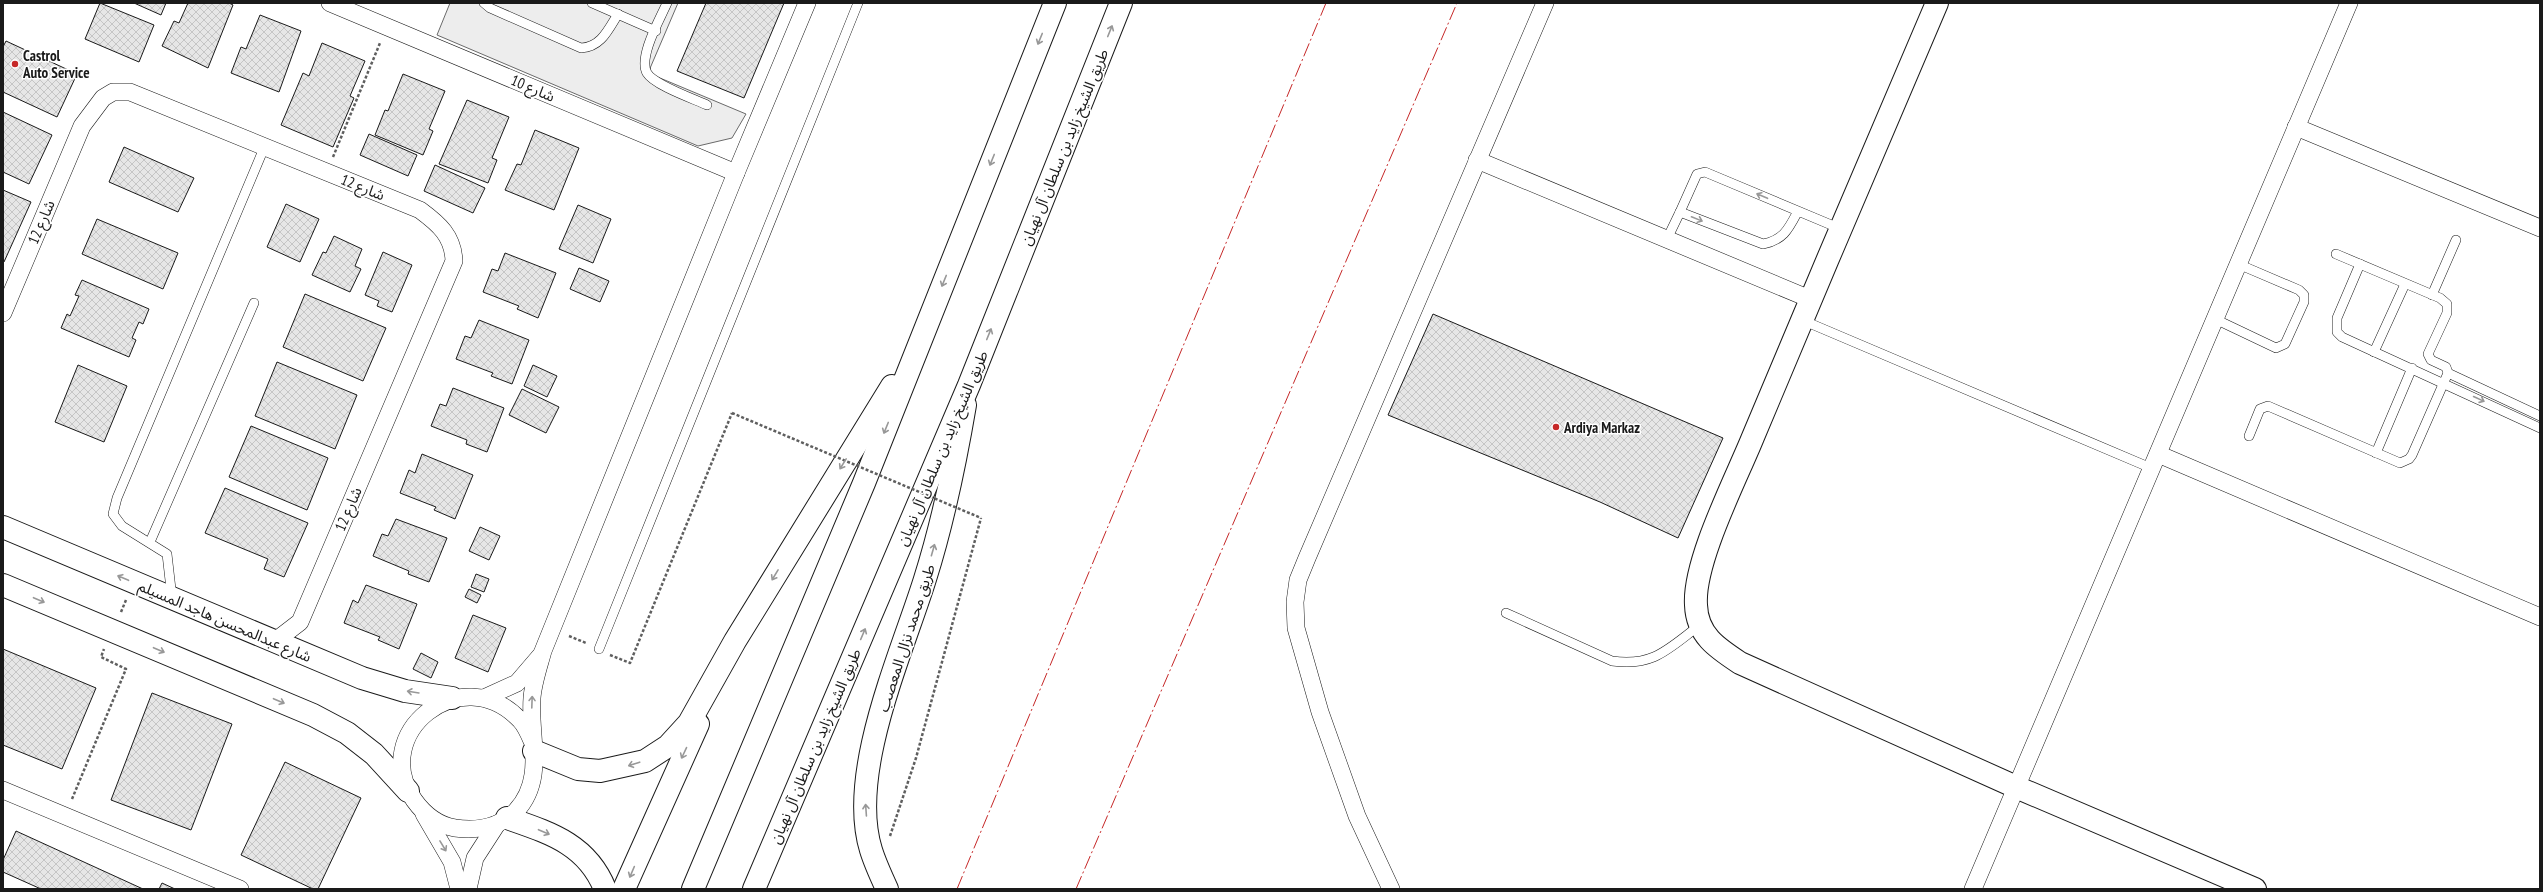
<svg xmlns="http://www.w3.org/2000/svg" width="2543" height="892" font-family="'PT Sans Narrow','Noto Sans Arabic',sans-serif">
  <style>
    .built { fill: #ededed; stroke: #6a6a6a }
    .building { fill: url(#building-cross-hatch); stroke: #1a1a1a }
    .lines { fill: none; stroke-linecap: round; stroke-linejoin: round }
    .lane-casing { stroke: #1a1a1a; stroke-width: 10 }
    .street-casing { stroke: #1a1a1a; stroke-width: 18 }
    .secondary-casing { stroke: #1a1a1a; stroke-width: 24 }
    .highway-casing { stroke: #1a1a1a; stroke-width: 24 }
    .path { stroke: #5f5f5f; stroke-width: 2.5; stroke-dasharray: 3 2; stroke-linecap: butt }
    .lane { stroke: #fff; stroke-width: 9 }
    .street { stroke: #fff; stroke-width: 17 }
    .secondary { stroke: #fff; stroke-width: 22 }
    .highway { stroke: #fff; stroke-width: 22 }
    .path-bridge { stroke: #5f5f5f; stroke-width: 2.5; stroke-dasharray: 3 2; stroke-linecap: butt }
    .power { stroke: #c62828; stroke-width: 1; stroke-dasharray: 14 3 2 3; stroke-linecap: butt }
    .oneway { stroke: #989898 }
    .poi-dot { fill: #c62828; stroke: #fff; stroke-width: 1.5 }
    .labels { text-anchor: middle; dominant-baseline: central; stroke-width: 3; stroke-linejoin: round; paint-order: stroke }
    .poi-label { font-size: 15px; font-weight: bold; fill: #1a1a1a; stroke: #fff; text-anchor: start }
    .street-label { font-size: 15px; fill: #1a1a1a; stroke: #fff }
  </style>
  <defs>
    <pattern id="building-cross-hatch" width="8" height="8" patternUnits="userSpaceOnUse"><rect width="8" height="8" fill="#e6e6e6"/><path d="M0 0l8 8M0 8l8-8" fill="none" stroke="#c5c5c5"/></pattern>
  </defs>
  <rect width="100%" height="100%" fill="#fff"/>
  <path class="built" d="M450,3H678L648,73L746,114L732,138L698,146L437,35Z"/>
  <g class="building">
    <path d="M100,3L154,25L139,62L85,39Z"/>
    <path d="M134,3H166L161,15Z"/>
    <path d="M188,3H229L233,5L208,68L162,46L174,21L179,23Z"/>
    <path d="M706,3H784L744,98L677,71Z"/>
    <path d="M260,15L301,31L279,92L231,73L241,47L246,49Z"/>
    <path d="M6,41L77,74L57,117L3,92V47Z"/>
    <path d="M322,43L365,61L350,96L354,98L333,147L281,125L303,73L309,76Z"/>
    <path d="M403,74L445,91L429,129L433,131L423,155L375,135L385,110L388,111Z"/>
    <path d="M467,100L509,117L492,158L497,160L488,183L439,164Z"/>
    <path d="M3,112L52,135L29,184L3,172Z"/>
    <path d="M535,130L579,148L554,210L505,190L517,164L521,165Z"/>
    <path d="M369,134L417,155L408,176L360,155Z"/>
    <path d="M124,147L194,178L178,212L109,182Z"/>
    <path d="M435,165L485,188L473,213L424,191Z"/>
    <path d="M3,190L31,202L4,262H3Z"/>
    <path d="M286,204L319,219L300,262L267,247Z"/>
    <path d="M578,205L611,219L593,263L559,249Z"/>
    <path d="M97,219L178,253L163,289L82,254Z"/>
    <path d="M334,236L362,249L355,266L361,269L350,292L312,275L323,252L326,253Z"/>
    <path d="M383,252L412,265L392,312L377,306L379,301L365,295Z"/>
    <path d="M505,253L556,273L538,318L517,309L519,306L483,292L492,269L498,271Z"/>
    <path d="M579,268L609,281L600,302L570,289Z"/>
    <path d="M82,280L149,309L143,324L139,322L132,338L136,340L129,357L61,328L67,314L70,316L79,296L75,295Z"/>
    <path d="M305,294L386,328L363,381L283,347Z"/>
    <path d="M1433,314L1723,438L1678,538L1600,502L1388,415Z"/>
    <path d="M479,320L529,340L512,384L491,376L493,373L456,359L465,336L471,338Z"/>
    <path d="M277,362L357,395L335,449L255,416Z"/>
    <path d="M78,365L127,386L104,442L55,422Z"/>
    <path d="M533,365L557,376L547,397L524,386Z"/>
    <path d="M453,388L504,408L487,452L466,444L467,440L431,426L440,404L446,406Z"/>
    <path d="M522,389L559,407L546,433L509,415Z"/>
    <path d="M251,426L328,458L307,510L229,477Z"/>
    <path d="M422,454L473,475L455,519L434,510L436,507L400,493L409,470L415,473Z"/>
    <path d="M225,488L308,523L284,577L264,569L268,559L205,533Z"/>
    <path d="M396,519L447,538L429,582L408,574L409,571L373,556L382,534L388,536Z"/>
    <path d="M480,527L500,536L489,560L469,551Z"/>
    <path d="M476,574L489,579L484,592L471,587Z"/>
    <path d="M366,585L417,604L399,649L378,640L380,637L344,623L353,600L358,603Z"/>
    <path d="M469,589L481,595L477,603L465,597Z"/>
    <path d="M473,615L506,628L488,672L455,658Z"/>
    <path d="M3,649L96,688L62,769L3,745Z"/>
    <path d="M421,653L438,662L431,678L413,669Z"/>
    <path d="M152,693L232,724L191,830L111,800Z"/>
    <path d="M285,762L361,798L318,889H313L241,855Z"/>
    <path d="M16,831L143,889H41L3,872V860Z"/>
    <path d="M162,883L175,889H159Z"/>
  </g>
  <g class="lines">
    <defs>
      <g id="lane">
        <path d="M484,3L490,8L581,48C601,47 608,30 618,14"/>
        <path d="M592,3L656,31"/>
        <path d="M667,3C660,19 638,57 647,73C654,85 694,99 707,105"/>
        <path d="M1798,211C1789,228 1784,240 1763,244L1680,212L1697,174L1705,172L1841,229"/>
        <path d="M1667,239L1680,212"/>
        <path d="M2360,264L2337,318V332L2342,337L2540,428"/>
        <path d="M2432,295L2456,240"/>
        <path d="M2215,319L2276,348L2285,344L2304,302V295L2299,290L2238,264"/>
        <path d="M1802,320L2151,468"/>
        <path d="M2374,352L2405,284"/>
        <path d="M2448,373L2540,416"/>
        <path d="M2249,436L2260,409L2268,406L2400,463L2409,459L2412,455L2448,373L2446,367L2431,360L2428,354L2447,313V304L2440,298L2336,254"/>
        <path d="M2376,453L2412,368"/>
        <path d="M150,542L254,303"/>
        <path d="M172,598L167,554L122,526L113,514L117,498L264,148"/>
        <path d="M1506,613L1612,661C1654,667 1669,648 1700,625"/>
        <path d="M599,649L858,3"/>
      </g>
      <g id="street">
        <path d="M330,3L736,173"/>
        <path d="M2296,127L2540,228"/>
        <path d="M1477,160L1810,299"/>
        <path d="M3,313L82,126L103,98L113,92H130L420,210C439,224 453,236 454,261L300,622L274,642"/>
        <path d="M2158,454L2540,617"/>
        <path d="M484,698L517,683L541,655"/>
        <path d="M532,741C529,734 525,725 520,720C461,658 368,734 414,800C424,814 437,825 455,828C477,831 500,827 516,811C546,779 529,737 532,698C533,683 539,666 543,651L736,173L807,3"/>
        <path d="M3,790L240,889"/>
        <path d="M424,814L452,862L459,889"/>
        <path d="M468,889L475,858L497,824"/>
        <path d="M1391,889L1357,816L1320,712L1296,628L1295,602L1298,580L1307,558L1545,3"/>
        <path d="M1973,889L2349,3"/>
      </g>
      <g id="secondary">
        <path d="M1937,3C1876,147 1813,292 1753,437C1736,479 1693,562 1696,605C1697,635 1717,648 1740,663L2016,787L2255,889"/>
        <path d="M3,527L362,678L405,691L452,698"/>
        <path d="M3,585L313,715L347,733L374,754L408,791"/>
        <path d="M887,889C881,876 875,863 871,850C847,773 902,653 925,579C943,522 955,464 965,405"/>
      </g>
      <g id="highway">
        <path d="M534,751L578,769L600,771L645,761L668,746L689,723L735,641L892,386"/>
        <path d="M507,818C550,833 587,844 605,889"/>
        <path d="M624,889L698,724"/>
        <path d="M693,889L864,483L1055,3"/>
        <path d="M754,889L969,385L1121,3"/>
      </g>
    </defs>
    <use href="#lane" class="lane-casing"/>
    <use href="#street" class="street-casing"/>
    <use href="#secondary" class="secondary-casing"/>
    <use href="#highway" class="highway-casing"/>
    <g class="path">
      <path d="M333,157L380,43"/>
      <path d="M121,612L126,600"/>
      <path d="M569,636L586,643"/>
      <path d="M610,655L630,663L732,413"/>
      <path d="M72,799L126,669L101,657L104,649"/>
      <path d="M890,836L916,758L981,518"/>
    </g>
    <use href="#lane" class="lane"/>
    <use href="#street" class="street"/>
    <use href="#secondary" class="secondary"/>
    <use href="#highway" class="highway"/>
    <path class="path-bridge" d="M732,413L981,518"/>
    <g class="power">
      <path d="M957,889L1326,3"/>
      <path d="M1076,889L1457,3"/>
    </g>
  </g>
  <defs><path id="oneway-shaft" d="M-6 0H5M1.5-3L5.5 0L1.5 3" fill="none" stroke-width="1.6" stroke-linecap="round" stroke-linejoin="round"/></defs>
  <g class="oneway">
    <use href="#oneway-shaft" transform="translate(1110 31) rotate(-68)"/>
    <use href="#oneway-shaft" transform="translate(1040 39) rotate(112)"/>
    <use href="#oneway-shaft" transform="translate(992 160) rotate(112)"/>
    <use href="#oneway-shaft" transform="translate(1762 196) rotate(-157)"/>
    <use href="#oneway-shaft" transform="translate(1697 219) rotate(22)"/>
    <use href="#oneway-shaft" transform="translate(944 281) rotate(112)"/>
    <use href="#oneway-shaft" transform="translate(989 334) rotate(-68)"/>
    <use href="#oneway-shaft" transform="translate(2479 399) rotate(25)"/>
    <use href="#oneway-shaft" transform="translate(886 428) rotate(112)"/>
    <use href="#oneway-shaft" transform="translate(843 464) rotate(122)"/>
    <use href="#oneway-shaft" transform="translate(933 550) rotate(-74)"/>
    <use href="#oneway-shaft" transform="translate(775 575) rotate(121)"/>
    <use href="#oneway-shaft" transform="translate(123 578) rotate(-157)"/>
    <use href="#oneway-shaft" transform="translate(39 600) rotate(23)"/>
    <use href="#oneway-shaft" transform="translate(863 634) rotate(-67)"/>
    <use href="#oneway-shaft" transform="translate(159 650) rotate(23)"/>
    <use href="#oneway-shaft" transform="translate(413 692) rotate(-171)"/>
    <use href="#oneway-shaft" transform="translate(279 701) rotate(23)"/>
    <use href="#oneway-shaft" transform="translate(532 702) rotate(-88)"/>
    <use href="#oneway-shaft" transform="translate(684 753) rotate(115)"/>
    <use href="#oneway-shaft" transform="translate(634 764) rotate(162)"/>
    <use href="#oneway-shaft" transform="translate(866 810) rotate(-94)"/>
    <use href="#oneway-shaft" transform="translate(544 832) rotate(23)"/>
    <use href="#oneway-shaft" transform="translate(443 846) rotate(59)"/>
    <use href="#oneway-shaft" transform="translate(632 872) rotate(113)"/>
  </g>
  <g class="poi-dot">
    <circle cx="15" cy="64" r="4"/>
    <circle cx="1556" cy="427" r="4"/>
  </g>
  <g class="labels">
    <g class="poi-label">
      <text x="23" y="55">Castrol<tspan x="23" dy="17">Auto Service</tspan></text>
      <text x="1564" y="427">Ardiya Markaz</text>
    </g>
    <g class="street-label">
      <text transform="translate(533 88) rotate(23)">شارع 10</text>
      <text transform="translate(1064 147) rotate(-68)">طريق الشيخ زايد بن سلطان آل نهيان</text>
      <text transform="translate(363 187) rotate(22)">شارع 12</text>
      <text transform="translate(41 222) rotate(-67)">شارع 12</text>
      <text transform="translate(942 448) rotate(-67)">طريق الشيخ زايد بن سلطان آل نهيان</text>
      <text transform="translate(348 509) rotate(-67)">شارع 12</text>
      <text transform="translate(225 621) rotate(23)">شارع عبدالمحسن هاجد المسيلم</text>
      <text transform="translate(906 638) rotate(-72)">طريق محمد نزال المعصب</text>
      <text transform="translate(815 746) rotate(-67)">طريق الشيخ زايد بن سلطان آل نهيان</text>
    </g>
  </g>
  <rect width="2543" height="892" fill="none" stroke="#1a1a1a" stroke-width="8"/>
</svg>
